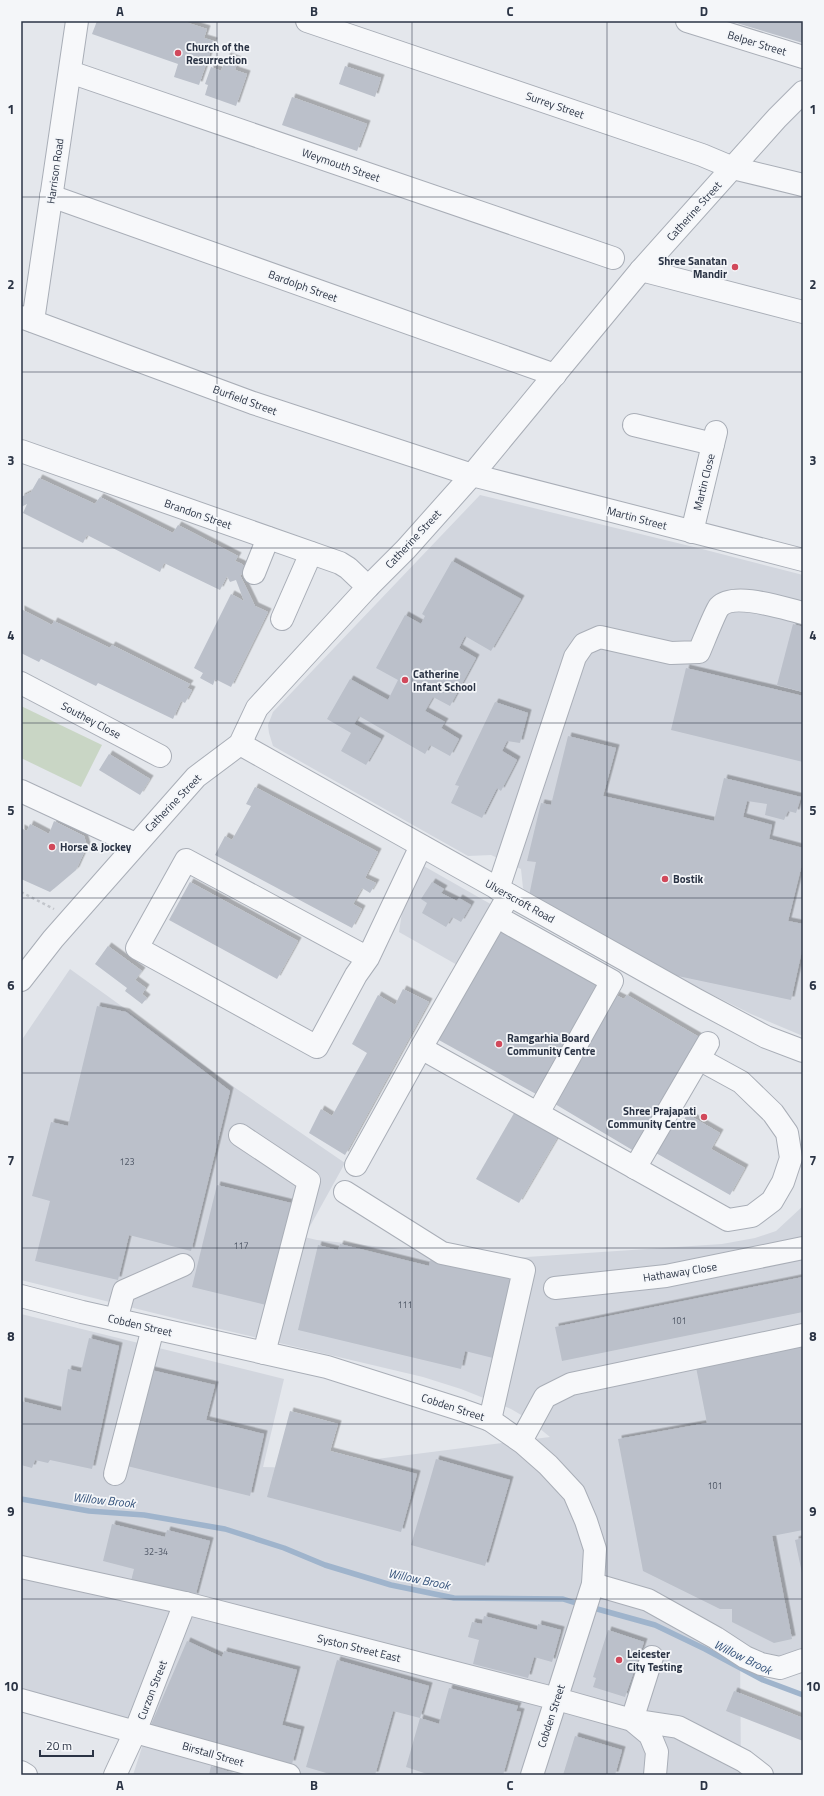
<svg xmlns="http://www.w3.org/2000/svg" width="824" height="1796" font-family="'Titillium Web',sans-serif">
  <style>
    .built { fill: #d2d6de }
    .green { fill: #c9d6c5 }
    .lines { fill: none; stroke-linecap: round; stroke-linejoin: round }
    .stream { stroke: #9fb4cc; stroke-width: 5.5 }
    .building { fill: #bbc0ca; filter: url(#shadow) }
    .minor-casing { stroke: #a9aeb7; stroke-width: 24 }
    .path { stroke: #c2c5cb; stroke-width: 2.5; stroke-dasharray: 3 3; stroke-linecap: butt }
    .minor { stroke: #f7f8fa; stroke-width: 22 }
    .grid { fill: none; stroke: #2b3445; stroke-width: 1; stroke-opacity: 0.55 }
    .poi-dot { fill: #d1495b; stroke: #f4f6f9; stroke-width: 1.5 }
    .labels { text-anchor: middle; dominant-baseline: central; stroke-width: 3.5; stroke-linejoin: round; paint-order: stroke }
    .number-label { font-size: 9px; fill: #4f5766 }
    .street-label { font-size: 11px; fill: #2b3445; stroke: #f4f6f9 }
    .poi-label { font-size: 11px; font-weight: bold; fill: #2b3445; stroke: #f4f6f9; text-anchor: start }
    .water-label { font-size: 12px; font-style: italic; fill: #34527a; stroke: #f4f6f9 }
    .neatline { fill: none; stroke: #2b3445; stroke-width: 1.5 }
    .grid-label { font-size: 13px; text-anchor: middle; font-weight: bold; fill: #2b3445 }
  </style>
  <defs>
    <filter id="shadow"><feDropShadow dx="3.5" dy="-3.5" stdDeviation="0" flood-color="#0004"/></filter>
  </defs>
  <rect width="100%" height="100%" fill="#e4e7ec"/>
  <g class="built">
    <path d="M480,495L702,549L803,575V1036L751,1014L673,975L529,896L523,888L521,869L491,855L468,856L273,746L269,733L268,725L273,712Z"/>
    <path d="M422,865L494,906L459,966L399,932L403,906Z"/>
    <path d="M70,969L234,1087L345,1163L304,1237L317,1240L497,1259L722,1244L755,1238L776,1231L803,1206V1672L740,1646L741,1775H133L144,1741L21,1698V1314L284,1379L263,1467L306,1468L550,1437L528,1419L511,1409L461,1389L423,1377L182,1320L21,1280V1041Z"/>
  </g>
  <path class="green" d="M21,706L102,745L81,787L21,758Z"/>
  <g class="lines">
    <g class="stream">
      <path d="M21,1499L89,1511L144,1515L225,1529L284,1548L325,1565L391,1585L454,1598L563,1599L582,1605"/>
      <path d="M590,1607L655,1625L705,1649L763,1680L803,1695"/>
    </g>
  </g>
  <g class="building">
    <path d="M97,21H182L207,29L204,38L214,41L199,85L174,77L178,64L92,34Z"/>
    <path d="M730,21H803V43Z"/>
    <path d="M227,56L238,60L235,70L247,74L236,106L205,95L208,85L205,84L211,67L221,71Z"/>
    <path d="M345,66L381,78L375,97L339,84Z"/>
    <path d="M292,97L367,124L357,151L282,125Z"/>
    <path d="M39,478L95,504L100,497L173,533L178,525L238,556L235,561L242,564L248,571L240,575L255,606L268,612L231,687L215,679L213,685L200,678L203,673L194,668L231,594L244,601L236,580L230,582L227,576L220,590L164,563L160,572L87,535L83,543L23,513L27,504L21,507V497L31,492Z"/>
    <path d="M452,561L521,599L491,651L465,636L459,648L476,658L450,706L433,697L425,711L445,722L441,728L459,739L450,756L430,745L425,754L359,716L354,724L381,739L366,765L341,751L351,733L327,719L350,679L388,700L398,680L376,668L405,615L421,624L425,616L422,614Z"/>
    <path d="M21,609L52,625L54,621L110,648L112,645L190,684L187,688L192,690L185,703L181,701L173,719L98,683L96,686L41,659L39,662L21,653Z"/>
    <path d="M793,624L803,627V692L777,685Z"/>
    <path d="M686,668L803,696V762L671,730Z"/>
    <path d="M495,702L528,713L520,743L507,741L502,751L517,760L501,791L497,788L482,818L451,803L459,786L455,785Z"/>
    <path d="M568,736L616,748L603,796L714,821L724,778L801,797L796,813L788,811L784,820L765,815L767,804L747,801L743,817L772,825L769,839L803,848V860L788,921L803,924V946L791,1000L673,975L529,896L536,862L527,861L541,803L551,805Z"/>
    <path d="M109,754L150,779L140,795L99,770Z"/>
    <path d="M255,787L378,852L365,878L376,883L370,893L362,888L353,904L362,909L352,928L215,855L225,836L232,840L251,806L246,804Z"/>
    <path d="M54,821L84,836L87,846L76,870L50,892L21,879V828L27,831L30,824L49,834Z"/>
    <path d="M190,882L298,941L277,979L169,920Z"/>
    <path d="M432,882L444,889L441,893L457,901L459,898L471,905L461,922L452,917L446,927L422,913L427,903L421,899Z"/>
    <path d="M501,925L601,981L536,1094L437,1039Z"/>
    <path d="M108,946L142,971L135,980L146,988L142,994L147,998L142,1004L125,991L127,988L95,964Z"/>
    <path d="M403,989L429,1002L345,1155L309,1133L321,1109L332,1116L367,1053L352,1044L378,995L395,1005Z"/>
    <path d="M616,995L624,999L627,995L699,1037L634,1151L555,1104Z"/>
    <path d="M97,1006L126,1012L230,1091L191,1251L129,1235L118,1280L35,1261L50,1201L32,1196L51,1122L68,1126Z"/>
    <path d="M517,1108L560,1133L519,1203L476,1179Z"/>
    <path d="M687,1114L720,1133L711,1149L745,1168L730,1195L656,1153L671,1127L678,1131Z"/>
    <path d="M217,1185L291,1203L266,1305L192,1287Z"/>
    <path d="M340,1244L429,1266L431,1258L513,1278L493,1358L465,1351L461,1369L298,1330L318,1245L338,1250Z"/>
    <path d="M803,1277V1312L562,1361L555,1327Z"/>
    <path d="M89,1338L119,1346L92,1469L50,1460L48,1463L35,1460L32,1468L21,1465V1401L61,1411L68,1369L81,1372Z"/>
    <path d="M803,1341V1530L772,1536L792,1639L774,1643L732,1622V1609H720L643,1571L618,1439L707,1423L695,1362Z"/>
    <path d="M151,1370L215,1385L206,1420L264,1434L250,1496L127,1466Z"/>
    <path d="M290,1411L338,1424L330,1451L417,1474L401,1532L267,1497Z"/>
    <path d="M436,1459L510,1480L485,1566L411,1545Z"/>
    <path d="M112,1524L165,1537L167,1530L210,1541L195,1597L131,1581L134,1569L103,1561Z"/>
    <path d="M803,1538V1573H802L795,1540Z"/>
    <path d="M484,1616L537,1630L538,1624L561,1630L552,1662L534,1657L528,1678L473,1664L479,1640L468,1637L472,1622L482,1624Z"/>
    <path d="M608,1630L644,1642L625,1697L593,1687L596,1678L593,1677Z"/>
    <path d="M187,1641L222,1657L224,1651L297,1670L282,1725L301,1730L292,1764L150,1727Z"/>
    <path d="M337,1660L429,1686L420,1718L439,1724L449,1688L518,1706L516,1711L521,1712L503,1775H426L427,1774L406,1767L420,1718L393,1711L375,1775H333L306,1767Z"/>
    <path d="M734,1691L803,1718V1741L726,1711Z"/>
    <path d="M575,1736L622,1750L615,1775H563Z"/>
    <path d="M211,1766L240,1775H209Z"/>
  </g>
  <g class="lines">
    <defs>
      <g id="minor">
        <path d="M307,21L702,155L733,168L803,185"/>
        <path d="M687,21L803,57"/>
        <path d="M70,72L613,258"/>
        <path d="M51,196L555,375"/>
        <path d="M641,270L803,312"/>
        <path d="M21,317L253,403L472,475L803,560"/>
        <path d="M33,321L77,21"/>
        <path d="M634,425L713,444"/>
        <path d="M21,451L340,563L348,568L368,587"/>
        <path d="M692,532L716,432"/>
        <path d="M254,573L268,538"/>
        <path d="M282,619L311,553"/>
        <path d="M21,683L160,756"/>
        <path d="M240,744L695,999L766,1037L803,1051"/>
        <path d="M21,791L135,844"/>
        <path d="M498,889L575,657L584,644L600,637L671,653L699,652C703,643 715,612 719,607C734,591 785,609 803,613"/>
        <path d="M508,923L612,981L538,1113"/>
        <path d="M368,958L186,860L137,948L317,1047L356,975L368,958L421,846"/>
        <path d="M21,980L53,939L196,777L240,744L257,708L368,587L406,549L472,475L641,270L777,118L803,92"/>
        <path d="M421,1048L728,1220L752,1216L772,1201L783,1182L791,1158L787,1133L773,1113L741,1082L699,1059"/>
        <path d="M240,1135L309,1181L264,1353"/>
        <path d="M356,1165L421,1048L509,895"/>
        <path d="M635,1168L708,1043"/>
        <path d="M345,1192L442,1253L524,1270L490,1420"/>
        <path d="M555,1288L666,1276L803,1248"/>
        <path d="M21,1296L82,1312L327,1367L462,1410L490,1420L523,1443L548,1465L574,1493L586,1521L595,1549L593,1584L532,1775"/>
        <path d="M116,1320L124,1291L183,1265"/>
        <path d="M521,1441L545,1397L571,1384L803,1335"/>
        <path d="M115,1474L153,1328"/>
        <path d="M21,1567L185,1603L557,1699L632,1720L650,1735L657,1752L655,1775"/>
        <path d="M593,1584L648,1600L716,1638L745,1657L761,1664L780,1668L803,1660"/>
        <path d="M652,1657L632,1720L678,1727L744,1761L762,1775"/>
        <path d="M21,1700L289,1775"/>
        <path d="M21,1772L26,1775"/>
        <path d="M115,1775L135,1732L185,1603"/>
      </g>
    </defs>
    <use href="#minor" class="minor-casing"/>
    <path class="path" d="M21,892L54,909"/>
    <use href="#minor" class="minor"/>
  </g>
  <path class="grid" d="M217,21V1775M412,21V1775M607,21V1775M21,197H803M21,372H803M21,548H803M21,723H803M21,898H803M21,1073H803M21,1248H803M21,1424H803M21,1599H803"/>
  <g class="poi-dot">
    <circle cx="178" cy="53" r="4"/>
    <circle cx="735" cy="267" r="4"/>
    <circle cx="405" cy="680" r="4"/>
    <circle cx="52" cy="847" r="4"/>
    <circle cx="665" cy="879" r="4"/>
    <circle cx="499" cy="1044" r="4"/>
    <circle cx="704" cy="1117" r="4"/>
    <circle cx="619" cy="1660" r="4"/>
  </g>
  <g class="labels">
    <g class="number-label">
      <text x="127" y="1161">123</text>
      <text x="241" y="1245">117</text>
      <text x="405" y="1304">111</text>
      <text x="679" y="1320">101</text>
      <text x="715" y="1485">101</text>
      <text x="156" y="1551">32-34</text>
    </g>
    <g class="street-label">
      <text transform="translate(757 43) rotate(17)">Belper Street</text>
      <text transform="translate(555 105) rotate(19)">Surrey Street</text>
      <text transform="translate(341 165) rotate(19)">Weymouth Street</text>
      <text transform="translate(55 171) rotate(-82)">Harrison Road</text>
      <text transform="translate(694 211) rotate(-48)">Catherine Street</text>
      <text transform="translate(303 286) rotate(20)">Bardolph Street</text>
      <text transform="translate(245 400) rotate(20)">Burfield Street</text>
      <text transform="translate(704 482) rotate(-76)">Martin Close</text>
      <text transform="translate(198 514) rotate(19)">Brandon Street</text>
      <text transform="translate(637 518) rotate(15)">Martin Street</text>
      <text transform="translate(413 539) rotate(-47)">Catherine Street</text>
      <text transform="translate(91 720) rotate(28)">Southey Close</text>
      <text transform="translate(173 803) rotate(-46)">Catherine Street</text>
      <text transform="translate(520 901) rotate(29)">Ulverscroft Road</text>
      <text transform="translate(680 1272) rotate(-9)">Hathaway Close</text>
      <text transform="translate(140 1325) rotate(13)">Cobden Street</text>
      <text transform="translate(453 1407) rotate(18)">Cobden Street</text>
      <text transform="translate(359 1648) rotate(14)">Syston Street East</text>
      <text transform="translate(152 1690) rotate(-69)">Curzon Street</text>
      <text transform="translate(551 1716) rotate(-72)">Cobden Street</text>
      <text transform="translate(213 1754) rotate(16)">Birstall Street</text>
    </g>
    <g class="poi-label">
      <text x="186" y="47">Church of the<tspan x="186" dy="13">Resurrection</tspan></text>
      <text x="727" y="261" text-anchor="end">Shree Sanatan<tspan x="727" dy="13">Mandir</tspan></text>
      <text x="413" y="674">Catherine<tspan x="413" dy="13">Infant School</tspan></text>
      <text x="60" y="847">Horse &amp; Jockey</text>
      <text x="673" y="879">Bostik</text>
      <text x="507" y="1038">Ramgarhia Board<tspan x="507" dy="13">Community Centre</tspan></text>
      <text x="696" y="1111" text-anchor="end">Shree Prajapati<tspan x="696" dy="13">Community Centre</tspan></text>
      <text x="627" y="1654">Leicester<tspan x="627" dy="13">City Testing</tspan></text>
    </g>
    <g class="water-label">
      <text transform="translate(104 1500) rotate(6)">Willow Brook</text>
      <text transform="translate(419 1579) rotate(12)">Willow Brook</text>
      <text transform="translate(743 1657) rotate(26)">Willow Brook</text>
    </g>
  </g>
  <rect width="824" height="1796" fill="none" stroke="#f4f6f9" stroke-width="44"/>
  <path d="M40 1750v6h53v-6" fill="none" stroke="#2b3445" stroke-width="2"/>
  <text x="46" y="1750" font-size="12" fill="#2b3445" stroke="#f4f6f9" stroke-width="3" paint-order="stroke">20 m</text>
  <rect x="22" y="22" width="780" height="1752" class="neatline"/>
  <g class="grid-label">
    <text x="120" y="16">A</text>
    <text x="314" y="16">B</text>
    <text x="510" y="16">C</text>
    <text x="704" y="16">D</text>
    <text x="11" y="114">1</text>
    <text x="813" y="114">1</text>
    <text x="11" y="289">2</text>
    <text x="813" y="289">2</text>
    <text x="11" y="465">3</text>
    <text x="813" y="465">3</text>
    <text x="11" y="640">4</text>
    <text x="813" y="640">4</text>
    <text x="11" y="815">5</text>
    <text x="813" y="815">5</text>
    <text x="11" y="990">6</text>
    <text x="813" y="990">6</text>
    <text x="11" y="1165">7</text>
    <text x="813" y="1165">7</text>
    <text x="11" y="1341">8</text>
    <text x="813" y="1341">8</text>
    <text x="11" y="1516">9</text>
    <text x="813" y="1516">9</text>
    <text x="11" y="1691">10</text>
    <text x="813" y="1691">10</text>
    <text x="120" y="1790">A</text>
    <text x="314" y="1790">B</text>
    <text x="510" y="1790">C</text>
    <text x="704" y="1790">D</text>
  </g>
</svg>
